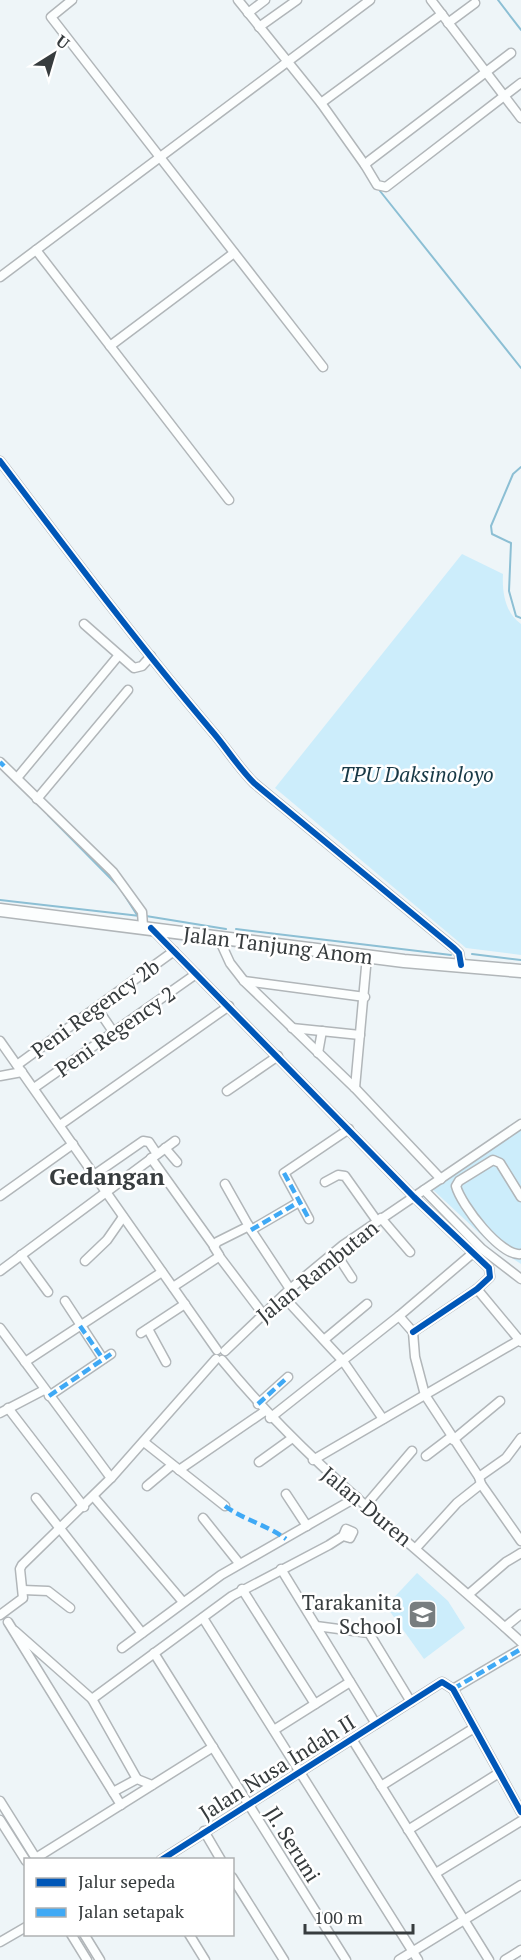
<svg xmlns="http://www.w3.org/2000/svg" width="521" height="1960" font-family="'PT Serif',serif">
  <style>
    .green { fill: #ccedfb }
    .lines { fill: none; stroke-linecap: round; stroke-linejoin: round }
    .stream { stroke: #8cbfd4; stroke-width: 2 }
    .street-casing { stroke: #b1b6b9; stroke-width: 11 }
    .secondary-casing { stroke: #b1b6b9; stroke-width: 15 }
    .street { stroke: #fcfefe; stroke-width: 8 }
    .secondary { stroke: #fcfefe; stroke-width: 12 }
    .quiet { stroke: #3fa9f5; stroke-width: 4.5; stroke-dasharray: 9 4.5; stroke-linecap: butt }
    .cycleway-casing { stroke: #fff; stroke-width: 10 }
    .cycleway { stroke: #0057b8; stroke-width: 6 }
    .labels { text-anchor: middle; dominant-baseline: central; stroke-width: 5; stroke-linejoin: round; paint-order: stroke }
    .park-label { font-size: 21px; font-style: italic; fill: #183946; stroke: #fff }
    .street-label { font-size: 21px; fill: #373c3e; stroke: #fff }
    .poi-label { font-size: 21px; fill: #373c3e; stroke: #fff; text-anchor: end }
    .quarter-label { font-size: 24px; font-weight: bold; fill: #373c3e; stroke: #fff }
  </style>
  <rect width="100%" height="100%" fill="#eef5f8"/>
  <g class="green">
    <path d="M462,554L503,574C502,592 505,613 521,624V955L466,948L275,788Z"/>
    <path d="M521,1125V1264L492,1245L430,1187Z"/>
    <path d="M417,1573L448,1601L465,1628L424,1659L386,1606Z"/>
  </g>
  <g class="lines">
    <g class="stream">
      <path d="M498,0L521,30"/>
      <path d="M380,191L521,368"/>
      <path d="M521,467L513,474L491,526L492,534L511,543L509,591L516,616L521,618"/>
      <path d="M48,815L120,888L137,915"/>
      <path d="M0,900L140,916"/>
      <path d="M146,916L226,929"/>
      <path d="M236,929L451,955"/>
      <path d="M472,954L521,960"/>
    </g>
    <defs>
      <g id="street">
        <path d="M72,0L51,17L323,367"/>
        <path d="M238,0L321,103L365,165"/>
        <path d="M431,0L521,118"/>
        <path d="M248,13L265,0"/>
        <path d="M448,23L475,3"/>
        <path d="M259,27L297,0"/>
        <path d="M511,53L369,161L365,165L377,185L386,187L521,83"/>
        <path d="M321,103L442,14"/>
        <path d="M36,250L229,500"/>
        <path d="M0,277L370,0"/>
        <path d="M110,346L234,253"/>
        <path d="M0,461C69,552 137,643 211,730C226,747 237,766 254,783L454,948L459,953L461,965"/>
        <path d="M84,624L134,668L142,666L151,656"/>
        <path d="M0,762L113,872L142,912L143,926"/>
        <path d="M17,778L119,655"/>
        <path d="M37,799L128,690"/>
        <path d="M151,928L414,1197L489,1268L490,1277L477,1289L413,1332"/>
        <path d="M219,939L230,963L244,981L355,1088L441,1179"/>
        <path d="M244,981L365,997"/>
        <path d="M97,1008L114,1033"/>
        <path d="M292,1028L360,1035"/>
        <path d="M0,1041L217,1350"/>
        <path d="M318,1053L322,1031"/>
        <path d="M17,1065L174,951"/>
        <path d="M0,1076L22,1072"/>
        <path d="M34,1088L196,974"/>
        <path d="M355,1088L367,956"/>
        <path d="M227,1091L278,1056"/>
        <path d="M60,1125L229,1006"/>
        <path d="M165,1148L177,1162"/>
        <path d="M151,1158L214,1246"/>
        <path d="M94,1175L143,1141L149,1142L157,1154"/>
        <path d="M325,1182L338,1175L345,1176L377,1221"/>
        <path d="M225,1184L251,1230L290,1289"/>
        <path d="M424,1190L482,1249L521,1279"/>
        <path d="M0,1196L73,1144"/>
        <path d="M521,1197L500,1163L493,1160L459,1181L456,1186C461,1205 501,1257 521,1254"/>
        <path d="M381,1218L410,1252"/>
        <path d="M309,1219L284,1173L349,1129"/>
        <path d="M251,1230L299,1202"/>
        <path d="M335,1252L352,1278"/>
        <path d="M21,1255L48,1292"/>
        <path d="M219,1256L263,1314"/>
        <path d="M85,1261L107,1240L123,1217"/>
        <path d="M0,1271L175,1141"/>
        <path d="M173,1287L217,1258L219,1255L214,1247L217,1242L249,1226"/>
        <path d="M477,1289L521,1342"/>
        <path d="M283,1296L343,1361L383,1419"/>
        <path d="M65,1301L103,1359"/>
        <path d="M399,1316L413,1332L415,1357L425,1395L479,1477L481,1484L521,1541"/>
        <path d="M0,1328L111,1478"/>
        <path d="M148,1329L166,1362"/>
        <path d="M141,1333L185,1304"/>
        <path d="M325,1339L367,1304"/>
        <path d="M225,1351L290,1289L343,1245L521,1124"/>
        <path d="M222,1360C309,1467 420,1549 521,1642"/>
        <path d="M25,1362L162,1272"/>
        <path d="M49,1396L111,1354"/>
        <path d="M258,1404L288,1377"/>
        <path d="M8,1408L84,1507"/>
        <path d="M0,1413L44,1390"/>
        <path d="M270,1418L399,1316L473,1253"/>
        <path d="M453,1440L500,1401"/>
        <path d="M144,1442L225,1506"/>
        <path d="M426,1456L451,1437"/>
        <path d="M313,1460L521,1339"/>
        <path d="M259,1462L291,1439"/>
        <path d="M179,1470L265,1411"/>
        <path d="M479,1477L506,1458L521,1438"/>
        <path d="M147,1486L172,1465"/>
        <path d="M286,1494L307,1526"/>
        <path d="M94,1497L183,1602"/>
        <path d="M36,1498L142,1633"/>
        <path d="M366,1505L412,1451"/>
        <path d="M203,1518L239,1563"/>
        <path d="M416,1548L457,1503L481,1484"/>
        <path d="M281,1569L376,1724"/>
        <path d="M242,1589L315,1704"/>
        <path d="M23,1590L48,1591L70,1608"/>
        <path d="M469,1594L506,1562L521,1553"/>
        <path d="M0,1615L23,1598L20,1569L22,1565L111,1478L216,1359"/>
        <path d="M203,1618L418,1960"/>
        <path d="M8,1622L121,1805"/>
        <path d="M316,1626L369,1633L411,1702"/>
        <path d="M505,1627L521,1614"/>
        <path d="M15,1631L92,1699L232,1596L329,1545L343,1536L346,1529L353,1532L350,1538L343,1536"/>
        <path d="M122,1648L221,1575L357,1497"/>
        <path d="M154,1653L346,1960"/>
        <path d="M453,1689L521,1649"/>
        <path d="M92,1699L137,1779"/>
        <path d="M274,1730L350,1682"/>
        <path d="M352,1739L489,1960"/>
        <path d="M381,1786L474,1728"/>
        <path d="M113,1792L137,1779L152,1785"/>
        <path d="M0,1801L37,1860"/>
        <path d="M0,1820L26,1861"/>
        <path d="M408,1830L499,1773"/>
        <path d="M204,1831L221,1860"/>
        <path d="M36,1858L213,1747"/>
        <path d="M161,1860L442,1682L453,1689L521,1812"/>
        <path d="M436,1873L521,1821"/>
        <path d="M232,1877L284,1960"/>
        <path d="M71,1934L87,1960"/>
        <path d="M84,1934L100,1960"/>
        <path d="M189,1934L205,1960"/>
        <path d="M0,1942L26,1927"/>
        <path d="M399,1960L521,1885"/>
        <path d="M505,1960L521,1950"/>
      </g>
      <path id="secondary" d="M0,910L404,961L521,971"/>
    </defs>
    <use href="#street" class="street-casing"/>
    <use href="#secondary" class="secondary-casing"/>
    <use href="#street" class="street"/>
    <use href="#secondary" class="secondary"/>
    <g class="quiet">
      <path d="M0,762L4,766"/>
      <path d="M284,1173L309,1219"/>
      <path d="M251,1230L299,1202"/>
      <path d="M80,1326L103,1359"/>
      <path d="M49,1396L111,1354"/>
      <path d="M258,1404L288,1377"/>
      <path d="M225,1506C244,1520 267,1525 286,1539"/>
      <path d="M453,1689L521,1649"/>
    </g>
    <defs>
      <g id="cycleway">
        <path d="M0,461C69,552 137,643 211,730C226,747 237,766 254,783L454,948L459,953L461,965"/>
        <path d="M151,928L414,1197L489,1268L490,1277L477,1289L413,1332"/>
        <path d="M161,1860L442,1682L453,1689L521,1812"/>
      </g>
    </defs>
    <use href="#cycleway" class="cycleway-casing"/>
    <use href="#cycleway" class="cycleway"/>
  </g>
  <defs>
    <symbol id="school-square" viewBox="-11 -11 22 22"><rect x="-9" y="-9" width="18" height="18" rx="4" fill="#777d7f" stroke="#fff"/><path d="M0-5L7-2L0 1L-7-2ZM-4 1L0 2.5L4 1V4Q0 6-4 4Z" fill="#fff"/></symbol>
  </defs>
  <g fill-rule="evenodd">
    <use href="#school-square" x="406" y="1598" width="33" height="33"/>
  </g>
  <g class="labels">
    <g class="park-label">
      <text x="417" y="774">TPU Daksinoloyo</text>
    </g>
    <g class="street-label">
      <text transform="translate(278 945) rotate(7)">Jalan Tanjung Anom</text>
      <text transform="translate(95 1008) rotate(-36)">Peni Regency 2b</text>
      <text transform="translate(115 1031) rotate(-35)">Peni Regency 2</text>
      <text transform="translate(317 1271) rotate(-39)">Jalan Rambutan</text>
      <text transform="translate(367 1506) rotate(40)">Jalan Duren</text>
      <text transform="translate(277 1767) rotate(-32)">Jalan Nusa Indah II</text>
      <text transform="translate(293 1844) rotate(58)">Jl. Seruni</text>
    </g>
    <g class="poi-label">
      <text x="402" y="1602">Tarakanita<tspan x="402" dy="24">School</tspan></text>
    </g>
    <g class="quarter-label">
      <text x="107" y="1176">Gedangan</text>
    </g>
  </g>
  <rect x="24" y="1858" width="210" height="78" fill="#ffffff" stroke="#afb1b2" stroke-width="1.5"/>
  <rect x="36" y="1878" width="30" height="9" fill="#0057b8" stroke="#afb1b2" stroke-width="1.5"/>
  <text x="78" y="1888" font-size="18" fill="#373c3e">Jalur sepeda</text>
  <rect x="36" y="1908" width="30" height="9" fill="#3fa9f5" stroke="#afb1b2" stroke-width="1.5"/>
  <text x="78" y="1918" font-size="18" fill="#373c3e">Jalan setapak</text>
  <g transform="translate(54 54) rotate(37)" stroke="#ffffff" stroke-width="4.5" paint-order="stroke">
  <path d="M0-4.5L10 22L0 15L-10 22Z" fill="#373c3e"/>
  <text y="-9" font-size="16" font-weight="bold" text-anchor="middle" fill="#373c3e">U</text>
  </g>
  <path d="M305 1924v9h108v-9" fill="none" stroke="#373c3e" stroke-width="3"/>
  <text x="314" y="1924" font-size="18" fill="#373c3e" stroke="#ffffff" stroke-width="4.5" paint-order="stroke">100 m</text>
</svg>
